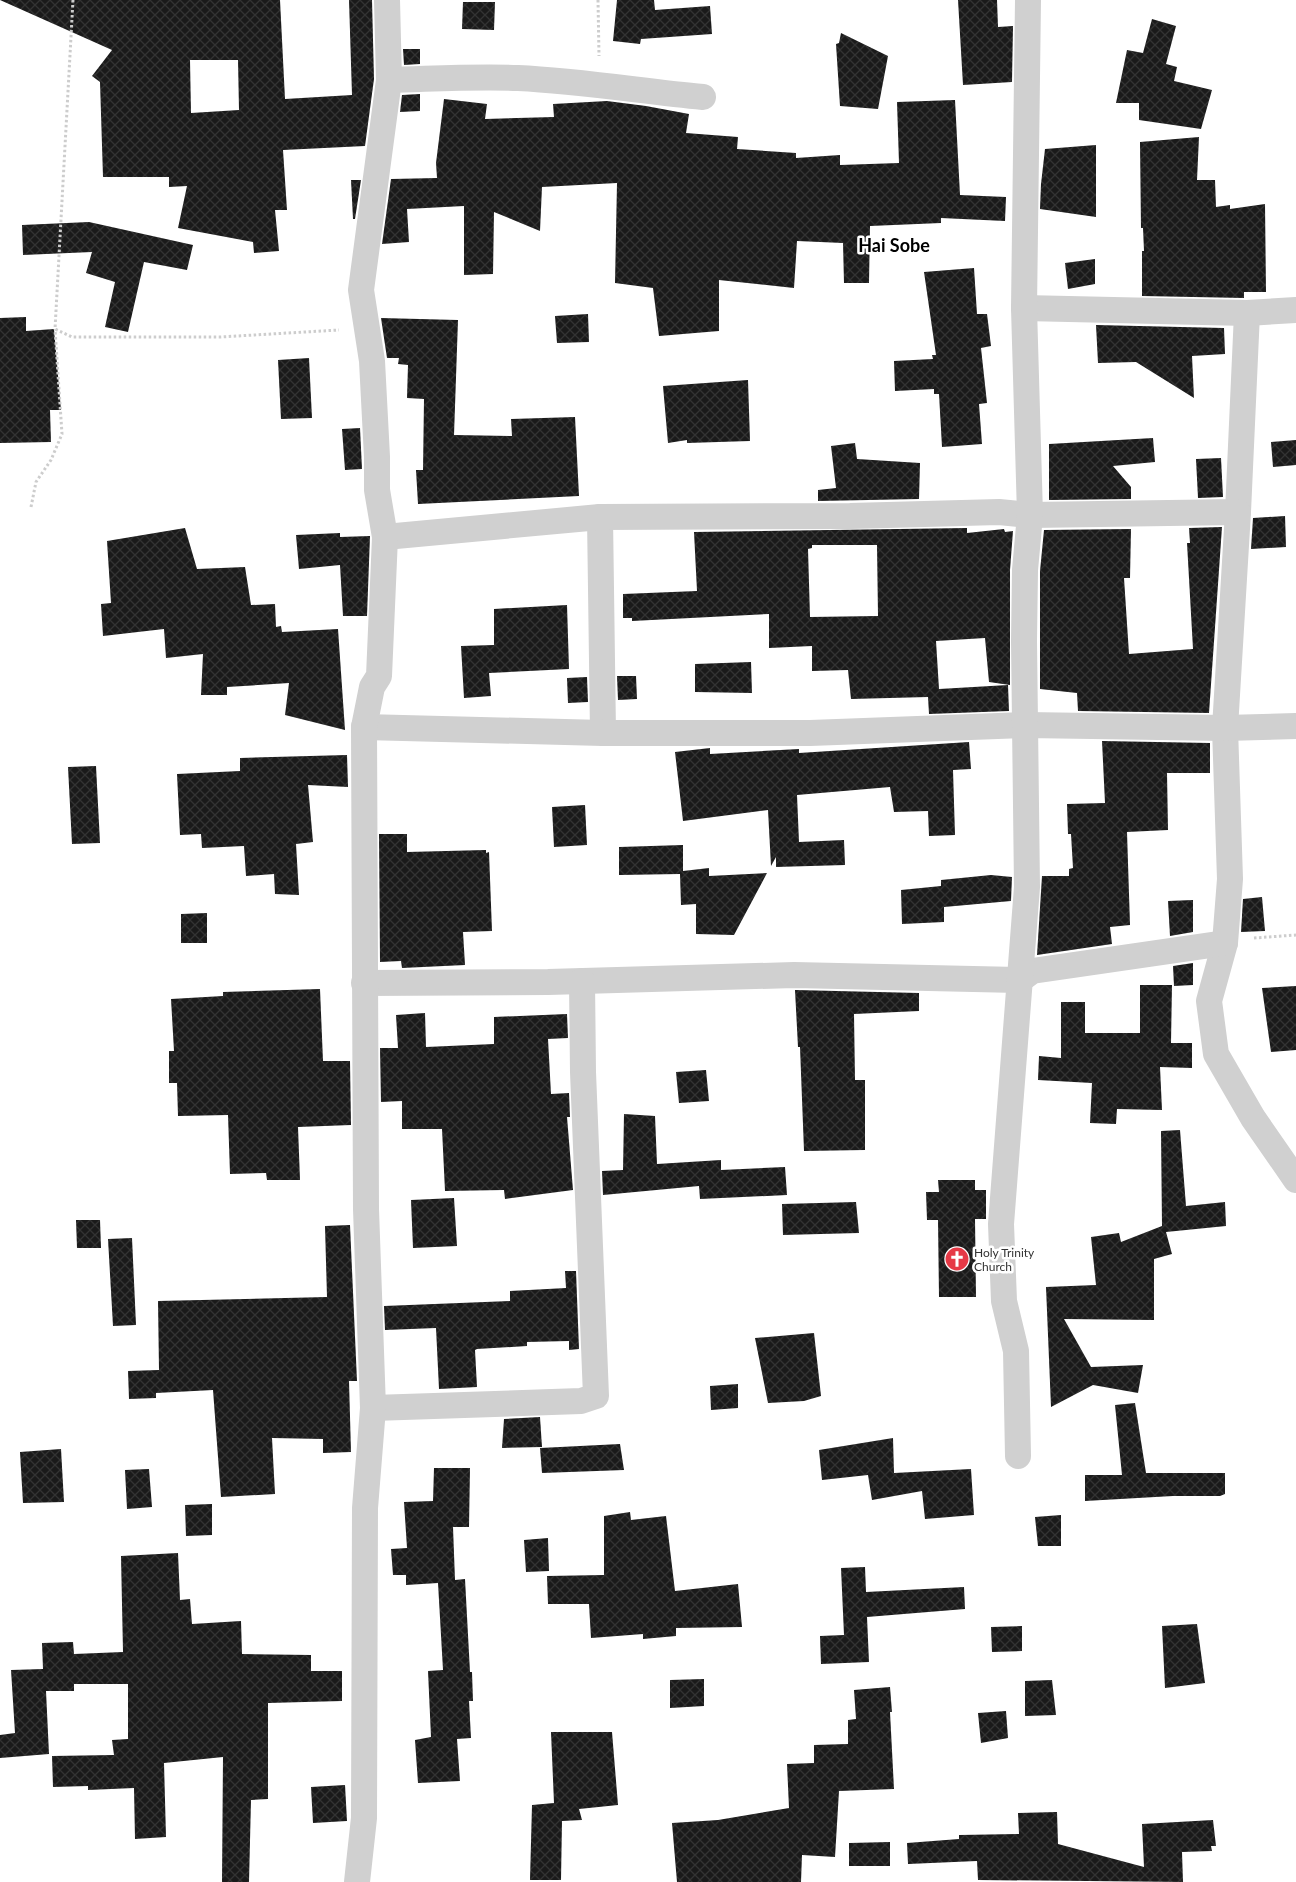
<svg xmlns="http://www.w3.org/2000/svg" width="1296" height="1882" font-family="Lato,sans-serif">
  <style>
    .building { fill: url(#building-cross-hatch); fill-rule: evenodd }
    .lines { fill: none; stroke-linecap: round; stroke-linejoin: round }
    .path { stroke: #cdcdcd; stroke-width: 3; stroke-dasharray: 2.5 2.5; stroke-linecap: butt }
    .street { stroke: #d0d0d0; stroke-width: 26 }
    .labels { text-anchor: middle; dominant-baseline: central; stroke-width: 5; stroke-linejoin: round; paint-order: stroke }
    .poi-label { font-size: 12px; fill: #333; stroke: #fff; text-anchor: start }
    .district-label { font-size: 18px; font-weight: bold; fill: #000; stroke: #fff }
  </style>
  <defs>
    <pattern id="building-cross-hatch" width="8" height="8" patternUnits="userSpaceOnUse" patternTransform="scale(1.25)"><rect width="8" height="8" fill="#1a1a1a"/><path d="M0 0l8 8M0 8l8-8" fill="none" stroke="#333"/></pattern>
  </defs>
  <rect width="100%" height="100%" fill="#fff"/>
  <g class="building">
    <path d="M0,0H280L285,99L352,95L349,0H372L374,79L365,146L283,150L287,210H275L279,251L254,253L253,242L178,228L187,186L169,187V177H103L100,82L92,76L112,50ZM190,60H238L239,110L191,113Z"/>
    <path d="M617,0H654L655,10L710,6L712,34L641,39L640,44L613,41Z"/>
    <path d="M958,0H997L998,27L1013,26L1012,82L963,85Z"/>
    <path d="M463,2H495L494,30L462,29Z"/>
    <path d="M1152,19L1176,26L1166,64L1177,67L1174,81L1212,90L1201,129L1139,120V103H1116L1127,50L1143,53Z"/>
    <path d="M841,33L888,56L878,109L840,106L836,44L839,43Z"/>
    <path d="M403,49H420V64L404,65Z"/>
    <path d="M420,94V111L400,112L402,95Z"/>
    <path d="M444,99L487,104L485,119L554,117L553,104L607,101L646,106L689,114L686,133L738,137L737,149L796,153V158L840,155V165L899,163L897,102L955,100L960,195L1006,197L1005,221L941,218V223L870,226L869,283H844L843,243L797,241L794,288L719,280V331L659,336L653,288L615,283L617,183L542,187L540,231L494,212L493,274L464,275V206L407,209L409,242L382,244L391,179L437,178L436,163Z"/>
    <path d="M1199,137L1197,180H1215L1216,207L1230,205V209L1265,204L1266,292H1244V298L1142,296V251H1144L1143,228H1141L1140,142Z"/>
    <path d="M1096,145V217L1040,209L1041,184L1045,149Z"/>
    <path d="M351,180H361L355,219H353Z"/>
    <path d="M89,222L193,245L187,270L144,262L128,332L105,327L115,282L86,273L92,252L23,255L22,225Z"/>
    <path d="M1095,259V284L1068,289L1065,263Z"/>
    <path d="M974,268L977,314H987L991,346L981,348L987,403L979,404L982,444L942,447L939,394H934V389L895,391L894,361L933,359L932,355H936L924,272Z"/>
    <path d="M588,314L589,342L557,343L555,316Z"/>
    <path d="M26,317V331L54,329L61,410H50L51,442L0,443V318Z"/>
    <path d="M381,318L458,320L454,435L512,436L511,419L575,417L579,496L418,504L416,470H423L424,399L407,398L408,365L398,364L399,358H387Z"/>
    <path d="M1096,325L1224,328L1225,354L1192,356L1194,398L1136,362L1098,363Z"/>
    <path d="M309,358L312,418L281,419L278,360Z"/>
    <path d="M748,380L750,441L687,443V440L668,443L663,386Z"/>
    <path d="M360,428L362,469L345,470L342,429Z"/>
    <path d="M1153,438L1155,462L1113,466L1131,487V499L1049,500V444Z"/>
    <path d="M1296,440V465L1273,467L1271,442Z"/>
    <path d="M855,443L857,459L920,463L919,499L818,501V490L836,488L831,446Z"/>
    <path d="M1221,458L1223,497L1198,498L1196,459Z"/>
    <path d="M1285,516L1286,547L1251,549L1253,518Z"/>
    <path d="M1222,527L1209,713L1078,711L1077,693L1040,689V571L1044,530L1131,529L1130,578H1124L1129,654L1193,649L1187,543H1190L1189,528Z"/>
    <path d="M185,528L197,569L245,567L251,605L275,604L276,627L281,626L282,632L338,629L345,730L285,715L289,683L227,687V695H201L203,654L166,658L164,629L103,636L101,604L111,603L107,541Z"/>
    <path d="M967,528V533L1004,529L1005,532L1013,531L1010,570V685L989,682L985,638L936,641L939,689L1008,685L1009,711L929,714L928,697L851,699L848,670L812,671V646L769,648V614L632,621V618H623V594L697,591L694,532ZM812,545H877L878,616L810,617L808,549L812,548Z"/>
    <path d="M340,533V537L370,536L367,616H343L340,565L299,569L296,535Z"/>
    <path d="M567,605L569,669L489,673L491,696L464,698L461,646L494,645V609Z"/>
    <path d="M751,662L752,693L695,692V664Z"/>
    <path d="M617,676H636L637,699L618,700Z"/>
    <path d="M587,677L588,702L568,703L567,678Z"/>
    <path d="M1102,741L1210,743V773H1167L1168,830L1127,832L1130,925L1110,927L1112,944L1037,955L1042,876H1069V869L1073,868L1071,834H1068L1067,804L1105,803Z"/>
    <path d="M969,742L971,769L953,770L955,835L929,836L928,811L894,812L890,787L797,795L799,842L844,840L845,865L776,867V857L771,866L768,810L683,821L675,752L710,748V754L799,749V753Z"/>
    <path d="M347,755L348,787L308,785L313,842L296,844L299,895L275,894L274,874L246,876L244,846L202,848L201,834L180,835L177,774L240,771V758Z"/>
    <path d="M96,766L100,843L72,844L68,767Z"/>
    <path d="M585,805L587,845L554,847L552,807Z"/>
    <path d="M379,834H407V852L486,850V853L489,852L492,931L463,932L465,965L402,968L401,961L380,962Z"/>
    <path d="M683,845V871L709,868V876L767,873L734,935L696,934V904L681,905L680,874L619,875V847Z"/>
    <path d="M991,875L1012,877L1011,901L944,907V922L902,924L901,890L941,886V880Z"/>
    <path d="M1262,897L1265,931L1241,932L1243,899Z"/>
    <path d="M1193,900V932L1170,936L1168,901Z"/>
    <path d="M207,913V943H181V914Z"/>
    <path d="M1193,963V985L1174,986L1173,966Z"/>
    <path d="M1140,985H1172L1171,1043H1192V1068L1160,1067L1162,1110L1117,1109L1116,1124L1090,1123L1092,1083L1038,1080L1039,1056L1061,1058V1002H1085V1033H1140Z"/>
    <path d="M1296,986V1050L1271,1052L1262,988Z"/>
    <path d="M320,989L323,1061H350L351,1125L298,1127L300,1180H267L266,1173L230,1174L228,1115L178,1116L177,1083H169V1051H174L171,999L223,996V992Z"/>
    <path d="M795,990L919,993V1011L854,1014L855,1080H865V1150L804,1151L800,1047H798Z"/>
    <path d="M425,1013L426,1047L494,1044V1017L567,1014L568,1038L548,1039L551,1094L569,1093L570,1117H567L573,1190L505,1199L504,1190L445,1191L442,1129H402V1101L381,1102L380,1048H398L396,1015Z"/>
    <path d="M706,1070L709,1101L679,1103L676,1072Z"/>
    <path d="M624,1114L655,1116L657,1164L721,1160V1170L785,1167L787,1195L700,1199L699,1186L603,1195L602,1171L623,1170Z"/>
    <path d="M1180,1130L1186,1206L1225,1202L1226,1226L1166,1232L1172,1254L1154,1259V1320L1064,1319L1091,1367L1143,1365L1138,1393L1093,1385L1051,1407L1046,1287L1096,1285L1091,1237L1119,1233L1121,1242L1162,1226L1161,1131Z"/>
    <path d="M938,1180H975V1190H986V1219H975L976,1297H939L938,1220H927L926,1192H939Z"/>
    <path d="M454,1198L457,1246L413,1248L411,1200Z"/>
    <path d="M856,1202L859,1233L783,1235L782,1204Z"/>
    <path d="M76,1220H100L101,1248H77Z"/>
    <path d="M350,1225L357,1381H349L351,1452L323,1453V1439L272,1438L275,1494L221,1497L213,1390L156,1393V1398L129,1399L128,1371L159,1370L158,1301L327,1297L325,1226Z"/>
    <path d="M132,1238L136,1325L113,1326L108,1239Z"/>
    <path d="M565,1271H576L579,1349L569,1350V1341L527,1342V1346L477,1349L475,1350L477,1387L439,1389L436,1328L385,1330L384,1306L510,1301V1291L566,1288Z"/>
    <path d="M814,1333L821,1396L804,1401L768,1403L755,1338Z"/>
    <path d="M738,1384V1408L711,1410L710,1386Z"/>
    <path d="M1135,1403L1146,1473H1225V1494L1220,1496H1173L1085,1501V1475H1122L1115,1405Z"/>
    <path d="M540,1417L542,1447L502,1448L504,1419Z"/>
    <path d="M893,1438L894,1473L971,1469L974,1515L925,1519L922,1491L872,1500L868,1475L822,1480L819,1450Z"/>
    <path d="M620,1444L624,1470L542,1473L540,1448Z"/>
    <path d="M61,1449L64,1502L23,1503L20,1452Z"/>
    <path d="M434,1468H470L469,1527H453L455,1580L465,1579L470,1672H472L473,1701H469L471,1738L457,1739L460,1781L418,1783L415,1740L431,1737L428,1671L443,1670L438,1583L406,1585V1575H393L391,1549L407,1548L404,1502L433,1501Z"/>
    <path d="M149,1469L152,1507L127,1509L125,1470Z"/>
    <path d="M212,1504V1535L186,1536L185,1505Z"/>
    <path d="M630,1512L631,1520L666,1516L675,1591L738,1584L742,1627L676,1628V1636L643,1639V1634L591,1638L589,1604H548L547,1576L604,1575V1516Z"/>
    <path d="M1061,1515V1546H1038L1035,1517Z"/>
    <path d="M548,1538L549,1571L526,1572L524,1540Z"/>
    <path d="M178,1553L180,1600L190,1599L192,1624L241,1621L242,1654L311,1655V1671H342V1701L268,1703V1799L251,1800L249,1882H222L223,1757L164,1763L166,1837L135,1839L134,1788L88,1790V1786L53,1787L52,1756L114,1755L112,1740L128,1739V1684H74V1691H46L49,1754L0,1758V1735L15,1733L11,1670L43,1669L42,1643L73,1642L74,1654L123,1652L121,1556Z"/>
    <path d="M865,1567L866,1592L964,1587L965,1609L867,1617L869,1662L821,1664L820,1636L844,1635L841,1568Z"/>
    <path d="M1197,1624L1205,1683L1165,1688L1162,1626Z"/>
    <path d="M1022,1626V1651L992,1652L991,1627Z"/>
    <path d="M704,1679V1706L670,1708V1680Z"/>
    <path d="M1052,1680L1056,1715L1025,1716V1681Z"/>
    <path d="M890,1687L892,1712H890L894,1789L839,1791L835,1857L802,1855L801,1882H677L672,1823L718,1820L789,1808L787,1764L814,1763V1745L848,1744V1720L856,1719L854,1690Z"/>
    <path d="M1006,1711L1008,1738L981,1743L978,1713Z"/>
    <path d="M551,1732H612L618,1805L579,1809L582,1820L562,1821L561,1880H530L532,1805L554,1803Z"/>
    <path d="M345,1785L347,1821L313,1823L311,1787Z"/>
    <path d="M1057,1812L1058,1844L1144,1867L1142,1824L1213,1820L1216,1846H1211L1212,1851L1182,1852L1183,1882L978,1880L977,1861L908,1864L907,1843L959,1839V1835L1019,1834L1018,1813Z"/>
    <path d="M890,1842V1866H849V1843Z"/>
  </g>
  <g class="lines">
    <g class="path">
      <path d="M73,0L55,329L72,337H220L339,330"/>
      <path d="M598,0L599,56"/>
      <path d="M31,507L36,482L51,460L62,434L55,329"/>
      <path d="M1254,938L1296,935"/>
    </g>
    <g class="street">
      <path d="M389,80C431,79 475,76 518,78C580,81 641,91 703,97"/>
      <path d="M1024,308L1247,313L1296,310"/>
      <path d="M1238,512L1247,313"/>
      <path d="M600,517L603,733"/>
      <path d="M385,537L600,517L850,516L999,512L1030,515L1238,512L1225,728L1230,879L1225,943L1209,1001L1216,1054L1253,1118L1296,1180"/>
      <path d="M364,727L603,733H810L1026,725L1225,728L1296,726"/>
      <path d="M364,983L548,982L794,975L1020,980L1032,971L1225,943"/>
      <path d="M373,1408L581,1401L596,1396L583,1072L582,981"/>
      <path d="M1018,1456L1016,1351L1004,1301L1001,1224L1027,887L1024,641L1025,570L1030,515L1024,308L1028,0"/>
      <path d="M357,1882L364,1818L365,1508L373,1408L366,1209L364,727L372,687L379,676L385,537L377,490V457L372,361L361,290L389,80L387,0"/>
    </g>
  </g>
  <defs>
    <symbol id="church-disc" viewBox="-11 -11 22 22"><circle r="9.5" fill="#e63946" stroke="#fff"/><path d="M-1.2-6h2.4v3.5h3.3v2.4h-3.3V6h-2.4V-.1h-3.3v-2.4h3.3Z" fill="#fff"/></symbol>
  </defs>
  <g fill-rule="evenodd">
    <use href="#church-disc" x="943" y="1245" width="28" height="28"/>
  </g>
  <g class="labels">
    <g class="poi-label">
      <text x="974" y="1252">Holy Trinity<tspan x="974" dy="14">Church</tspan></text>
    </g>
    <g class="district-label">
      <text x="894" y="245">Hai Sobe</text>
    </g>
  </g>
</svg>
